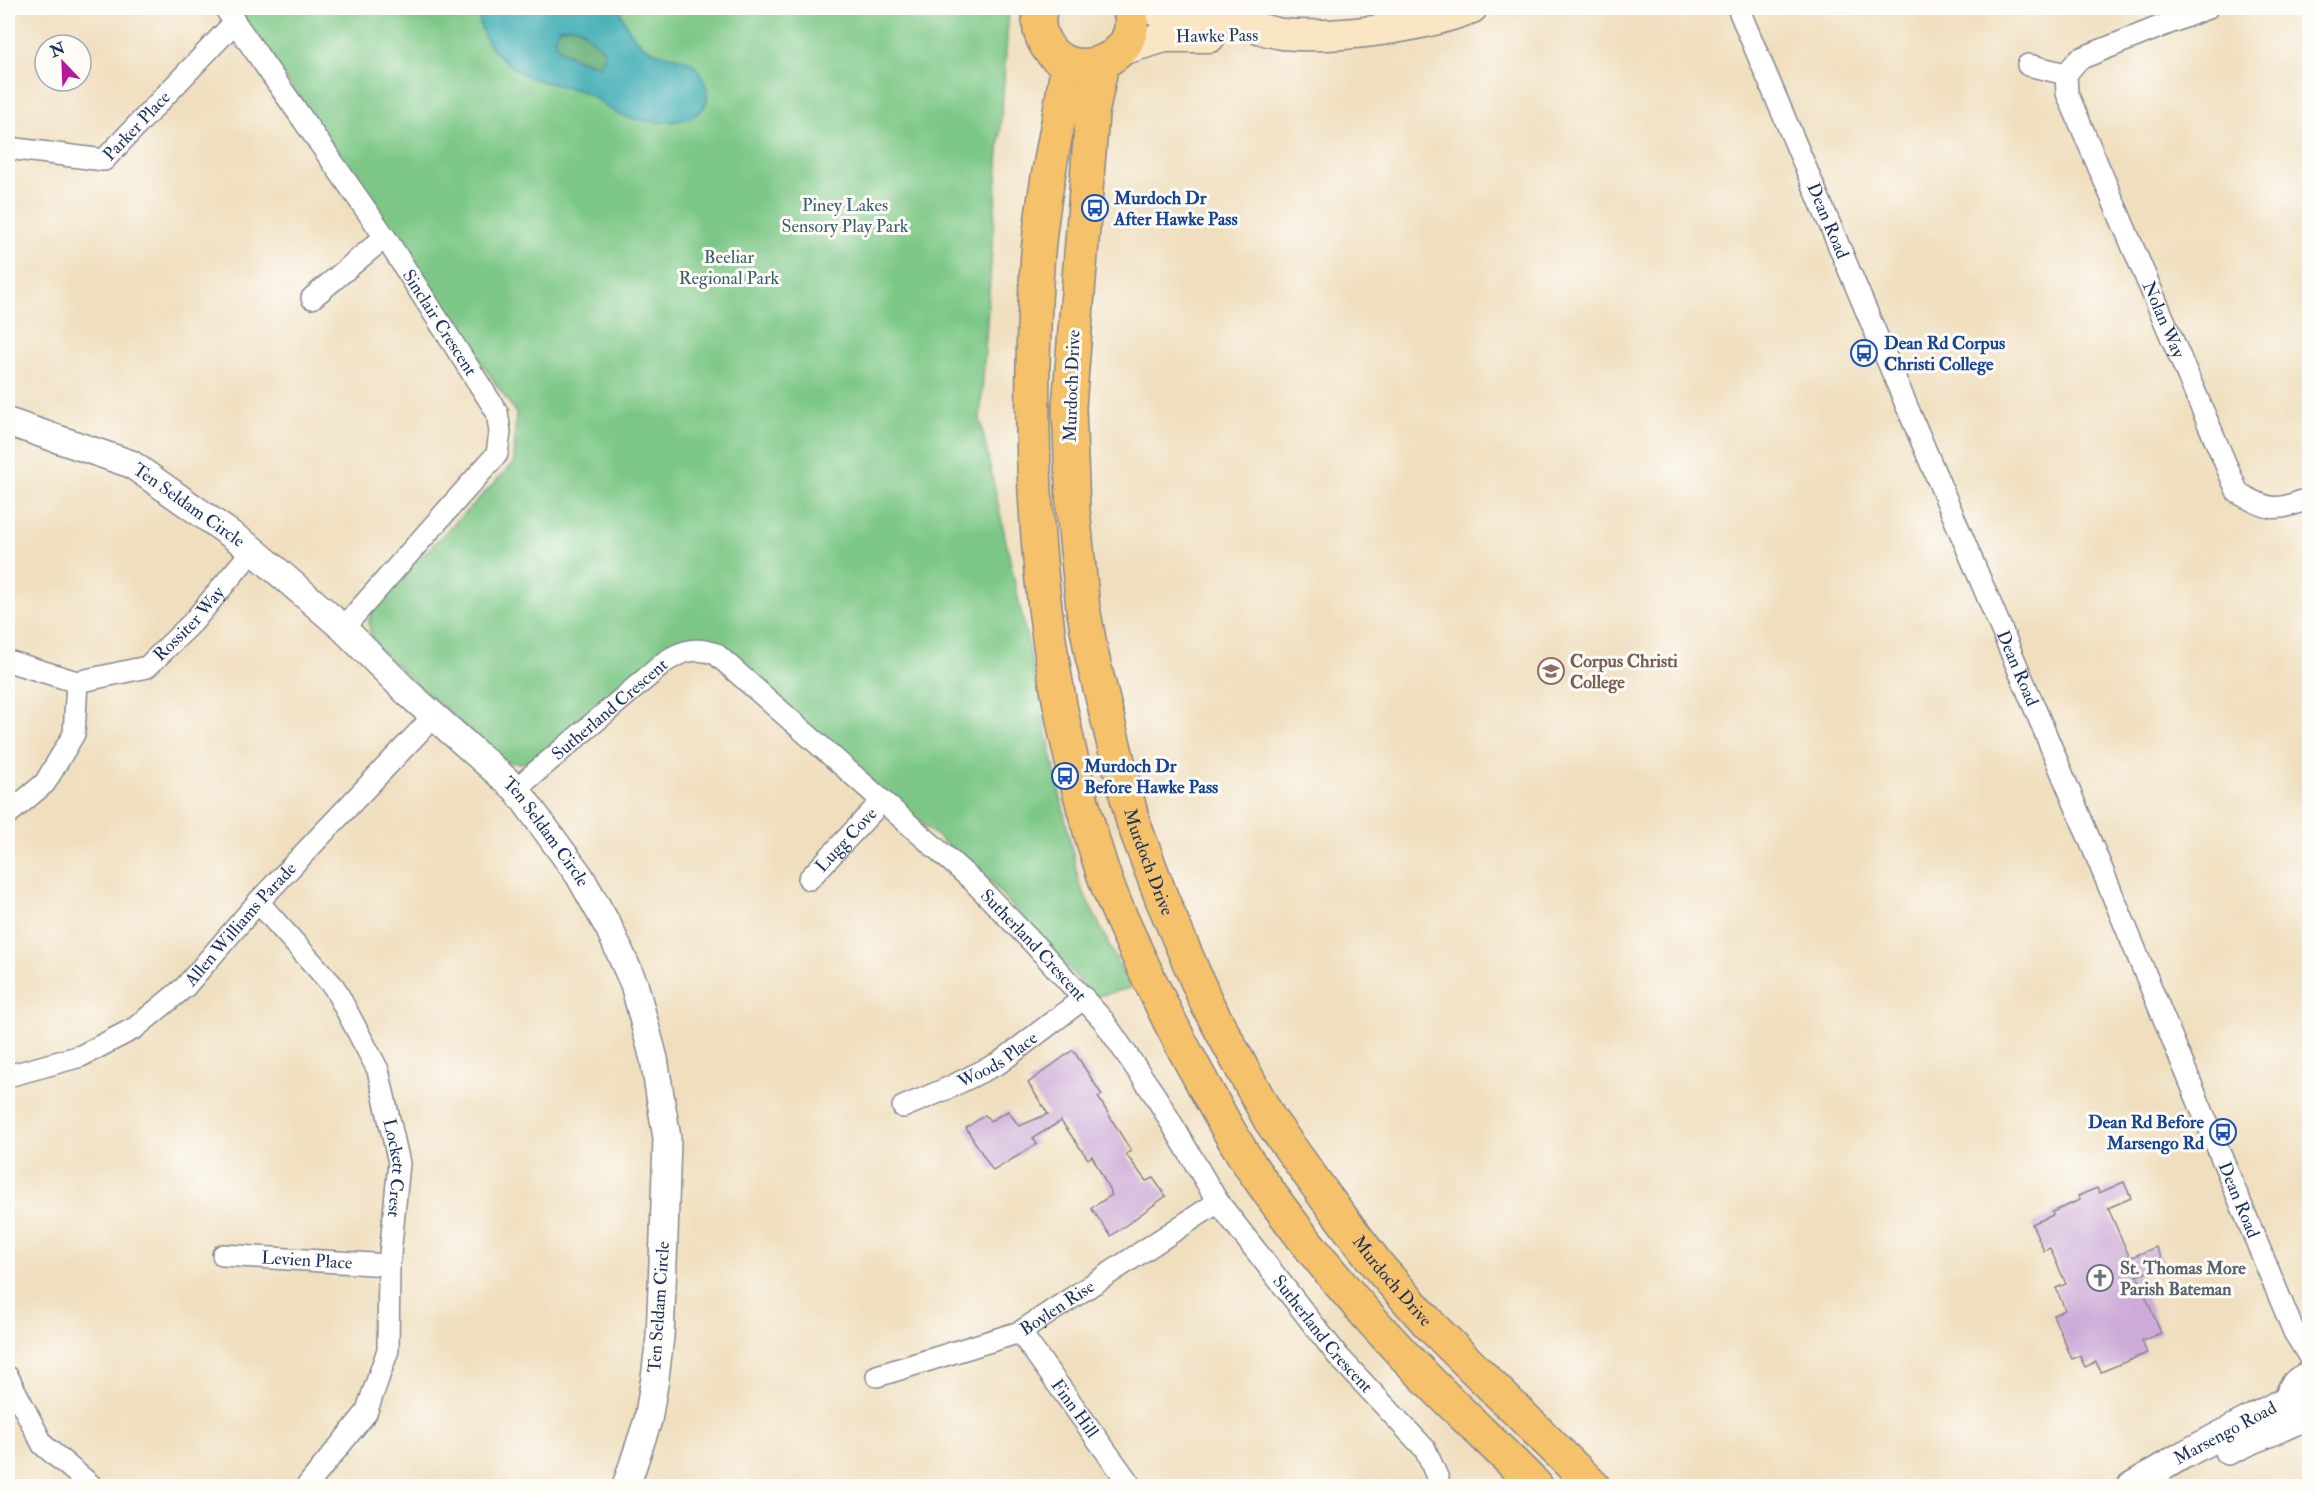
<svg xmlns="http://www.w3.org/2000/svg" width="2317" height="1494" font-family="'IM FELL Double Pica',serif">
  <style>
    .green { fill: #7bc786; stroke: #4b7b72; stroke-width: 1.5 }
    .forest { fill: #64ac73; stroke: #406e68; stroke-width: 1.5 }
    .water { fill: #3aacb3; stroke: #2a6e88; stroke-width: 1.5; fill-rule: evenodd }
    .building { fill: #cdabd8 }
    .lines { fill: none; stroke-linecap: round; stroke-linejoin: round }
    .minor-casing { stroke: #86878e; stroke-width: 24 }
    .tertiary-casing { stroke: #86878e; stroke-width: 30 }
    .secondary-casing { stroke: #86878e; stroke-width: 33 }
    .primary-casing { stroke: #86878e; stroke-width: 36 }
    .minor { stroke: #fff; stroke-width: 21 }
    .tertiary { stroke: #fff; stroke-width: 27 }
    .secondary { stroke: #fbe6c4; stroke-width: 30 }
    .primary { stroke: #f5c16b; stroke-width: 33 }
    .labels { text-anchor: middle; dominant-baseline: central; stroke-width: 6; stroke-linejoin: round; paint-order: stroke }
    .street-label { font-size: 18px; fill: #1b2f5e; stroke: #fdfcf7 }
    .transit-label { font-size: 18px; font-weight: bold; fill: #164399; stroke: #fdfcf7; text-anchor: start }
    .park-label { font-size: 18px; fill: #385d6a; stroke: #fdfcf7 }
    .education-label { font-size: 18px; font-weight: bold; fill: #785e54; stroke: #fdfcf7; text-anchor: start }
    .worship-label { font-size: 18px; font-weight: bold; fill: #5b616d; stroke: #fdfcf7; text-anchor: start }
  </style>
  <rect width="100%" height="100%" fill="#fdfcf7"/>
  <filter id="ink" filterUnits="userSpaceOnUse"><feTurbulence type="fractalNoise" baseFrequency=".0167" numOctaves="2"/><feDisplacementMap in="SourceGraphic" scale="12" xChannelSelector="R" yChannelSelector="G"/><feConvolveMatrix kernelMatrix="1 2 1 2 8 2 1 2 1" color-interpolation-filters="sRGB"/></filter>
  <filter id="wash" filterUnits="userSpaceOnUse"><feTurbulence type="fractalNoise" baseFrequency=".008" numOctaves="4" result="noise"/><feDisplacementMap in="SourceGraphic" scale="24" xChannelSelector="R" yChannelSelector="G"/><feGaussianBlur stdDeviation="1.35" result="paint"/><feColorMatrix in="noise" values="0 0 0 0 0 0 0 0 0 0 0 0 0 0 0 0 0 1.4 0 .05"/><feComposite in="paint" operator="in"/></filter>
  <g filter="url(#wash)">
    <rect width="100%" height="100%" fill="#f0dfbf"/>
    <path class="green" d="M237,8H1009L980,420L1079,883L1130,988L1094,997L987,878L887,795L723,651C702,637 695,635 671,645L536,760L519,763L504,762L375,646C369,630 366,621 374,605L514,463L516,413Z"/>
    <path class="forest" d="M573,26L580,28L604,50V59L599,66C584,62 540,50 560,28Z"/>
    <path class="water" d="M477,8H619C625,24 632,38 647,48C671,63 691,48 705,83C707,88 708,96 707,101C697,130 641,123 620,115C606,109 598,98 585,93C568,85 550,85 533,79C522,75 507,64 499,56C485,44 479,25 477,8ZM572,26L580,28L604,50V59L599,66C584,62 540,50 560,28Z"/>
    <g id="blocks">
      <g class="building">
        <path d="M1073,1050L1102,1095L1098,1097L1131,1151L1126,1154L1146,1181L1153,1178L1166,1196L1111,1236L1091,1208L1112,1195L1092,1156L1088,1159L1061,1121L1033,1138L1037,1144L993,1171L966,1128L985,1115L990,1121L1008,1111L1019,1126L1048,1114L1028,1083Z"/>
        <path d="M2124,1182L2131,1198L2108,1208L2130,1258L2156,1247L2164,1264L2137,1276L2161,1333L2142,1341L2147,1353L2101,1372L2096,1362L2085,1367L2080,1356L2072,1359L2053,1315L2065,1310L2056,1288L2066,1284L2050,1248L2044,1251L2032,1224L2053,1215L2052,1212L2080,1200L2078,1196L2097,1188L2099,1193Z"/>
      </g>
    </g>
  </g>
  <g filter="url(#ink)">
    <use href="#blocks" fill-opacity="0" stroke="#86878e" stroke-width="1.5"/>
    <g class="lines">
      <defs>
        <g id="minor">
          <path id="s1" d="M225,8L385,237L497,412L500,432L497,454L343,628"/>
          <path id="s2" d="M1738,8L2044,730L2294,1332L2310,1358"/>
          <path id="s3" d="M2207,8L2079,59L2066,74L2067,93L2238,493C2272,511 2274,512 2310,498"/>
          <path d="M2028,65L2066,74"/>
          <path id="s4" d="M8,148L104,160L235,22"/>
          <path d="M312,298L385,237"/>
          <path id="s5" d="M8,661L77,682L147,667L192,623L253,550"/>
          <path id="s6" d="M516,789L665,662C683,650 696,647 716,654L972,880L1035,945L1103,1020L1156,1097L1218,1202L1338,1356L1425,1449L1438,1479L1439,1486"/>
          <path d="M8,814L45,783L74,734L77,682"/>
          <path id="s7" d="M809,879L882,801"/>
          <path id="s8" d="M258,902L334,987L378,1070L399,1163L389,1265L388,1350L366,1413L307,1486"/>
          <path id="s9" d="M8,1076L81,1056L135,1028L185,987L258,902L434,716"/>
          <path id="s10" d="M903,1107L946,1089L999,1063L1084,998"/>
          <path id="s11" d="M223,1255L389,1265"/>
          <path id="s12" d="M1020,1332L1131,1486"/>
          <path id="s13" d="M877,1376L1020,1332L1218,1202"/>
          <path d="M8,1377L43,1445L92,1486"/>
        </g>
        <g id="tertiary">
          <path id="s14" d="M8,422L131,464L253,550L343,628L408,693L516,789L579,875L609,928L634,984L654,1059L667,1138L664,1237L660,1337L655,1378L648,1420L626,1486"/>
          <path d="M2292,1416C2283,1398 2291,1381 2310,1375"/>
          <path d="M2228,1451L2296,1421"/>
          <path id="s15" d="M2131,1486L2183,1455L2288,1399"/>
        </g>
        <g id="secondary">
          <path d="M1147,8C1165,13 1182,20 1201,21C1214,23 1228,22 1242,24C1255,26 1268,32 1282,34C1337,39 1420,28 1472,8"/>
          <path d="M1121,50L1165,37H1210"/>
        </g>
        <g id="primary">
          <path d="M1041,8C1037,19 1039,32 1045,43C1070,89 1146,58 1129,8"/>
          <path d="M1068,63C1058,131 1041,198 1037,267C1024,470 1039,676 1102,870C1111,898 1124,924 1136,951C1155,992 1174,1032 1196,1071C1216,1108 1236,1146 1261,1181C1312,1254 1371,1323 1434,1386C1468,1420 1503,1453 1536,1486"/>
          <path id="s16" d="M1102,63L1092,114L1069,407L1073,510L1083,608L1092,656L1133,822L1162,899L1207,1004L1270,1120L1327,1199L1378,1266L1430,1325L1593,1486"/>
        </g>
      </defs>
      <use href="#minor" class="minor-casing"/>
      <use href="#tertiary" class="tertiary-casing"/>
      <use href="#secondary" class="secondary-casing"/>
      <use href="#primary" class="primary-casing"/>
      <use href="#minor" class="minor"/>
      <use href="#tertiary" class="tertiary"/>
      <use href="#secondary" class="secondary"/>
      <use href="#primary" class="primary"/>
    </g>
  </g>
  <defs>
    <symbol id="bus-ring" viewBox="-11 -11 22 22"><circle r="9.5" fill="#fdfcf7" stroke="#1a4fb4" stroke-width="1.5"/><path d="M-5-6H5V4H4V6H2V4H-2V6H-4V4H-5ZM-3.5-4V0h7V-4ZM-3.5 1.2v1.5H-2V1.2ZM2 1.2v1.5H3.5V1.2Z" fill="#1a4fb4"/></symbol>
    <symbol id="school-ring" viewBox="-11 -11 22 22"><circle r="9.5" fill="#fdfcf7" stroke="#8d6e63" stroke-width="1.5"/><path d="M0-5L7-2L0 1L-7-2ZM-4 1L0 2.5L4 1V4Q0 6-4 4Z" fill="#8d6e63"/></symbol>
    <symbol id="church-ring" viewBox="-11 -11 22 22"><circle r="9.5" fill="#fdfcf7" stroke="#6b7280" stroke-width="1.5"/><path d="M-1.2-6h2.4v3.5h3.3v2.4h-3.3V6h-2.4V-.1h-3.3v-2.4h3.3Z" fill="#6b7280"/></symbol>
  </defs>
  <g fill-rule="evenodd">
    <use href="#bus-ring" x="1080" y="193" width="30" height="30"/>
    <use href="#bus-ring" x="1849" y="338" width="30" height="30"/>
    <use href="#school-ring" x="1536" y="656" width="30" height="30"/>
    <use href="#bus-ring" x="1050" y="761" width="30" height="30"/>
    <use href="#bus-ring" x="2208" y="1117" width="30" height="30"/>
    <use href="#church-ring" x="2085" y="1263" width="30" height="30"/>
  </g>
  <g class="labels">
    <g class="street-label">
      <text transform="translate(1217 36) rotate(-1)">Hawke Pass</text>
      <text stroke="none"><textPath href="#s4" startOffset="144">Parker Place</textPath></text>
      <text stroke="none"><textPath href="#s2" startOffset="231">Dean Road</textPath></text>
      <text stroke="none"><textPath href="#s3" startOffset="423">Nolan Way</textPath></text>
      <text stroke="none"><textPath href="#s1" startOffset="381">Sinclair Crescent</textPath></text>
      <text transform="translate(1072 386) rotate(-88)">Murdoch Drive</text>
      <text stroke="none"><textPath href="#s14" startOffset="201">Ten Seldam Circle</textPath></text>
      <text stroke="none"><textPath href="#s5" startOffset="204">Rossiter Way</textPath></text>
      <text stroke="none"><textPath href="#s2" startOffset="717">Dean Road</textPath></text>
      <text stroke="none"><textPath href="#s6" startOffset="123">Sutherland Crescent</textPath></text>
      <text stroke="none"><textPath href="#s14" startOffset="687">Ten Seldam Circle</textPath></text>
      <text stroke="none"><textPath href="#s7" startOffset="54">Lugg Cove</textPath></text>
      <text stroke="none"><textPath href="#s16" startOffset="810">Murdoch Drive</textPath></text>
      <text stroke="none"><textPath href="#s9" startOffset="285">Allen Williams Parade</textPath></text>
      <text stroke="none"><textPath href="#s6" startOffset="681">Sutherland Crescent</textPath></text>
      <text stroke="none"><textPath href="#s10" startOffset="106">Woods Place</textPath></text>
      <text stroke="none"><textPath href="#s8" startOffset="308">Lockett Crest</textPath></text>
      <text stroke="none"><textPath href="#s2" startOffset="1293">Dean Road</textPath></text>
      <text stroke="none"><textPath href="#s11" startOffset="84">Levien Place</textPath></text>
      <text stroke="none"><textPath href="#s16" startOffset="1298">Murdoch Drive</textPath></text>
      <text transform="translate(659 1307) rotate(-86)">Ten Seldam Circle</text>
      <text stroke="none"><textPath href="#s13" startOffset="194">Boylen Rise</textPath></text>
      <text stroke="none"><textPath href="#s6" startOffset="1167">Sutherland Crescent</textPath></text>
      <text stroke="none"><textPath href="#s12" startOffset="94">Finn Hill</textPath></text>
      <text stroke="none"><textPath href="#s15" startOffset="108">Marsengo Road</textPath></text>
    </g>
    <g class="transit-label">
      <text x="1114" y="198">Murdoch Dr<tspan x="1114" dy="21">After Hawke Pass</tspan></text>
      <text x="1884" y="343">Dean Rd Corpus<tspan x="1884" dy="21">Christi College</tspan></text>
      <text x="1084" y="766">Murdoch Dr<tspan x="1084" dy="21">Before Hawke Pass</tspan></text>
      <text x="2204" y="1122" text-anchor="end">Dean Rd Before<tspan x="2204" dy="21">Marsengo Rd</tspan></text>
    </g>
    <g class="park-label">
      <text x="845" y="205">Piney Lakes<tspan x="845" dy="21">Sensory Play Park</tspan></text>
      <text x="729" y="257">Beeliar<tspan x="729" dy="21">Regional Park</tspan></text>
    </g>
    <g class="education-label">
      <text x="1570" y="661">Corpus Christi<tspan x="1570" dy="21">College</tspan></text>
    </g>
    <g class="worship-label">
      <text x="2120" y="1268">St. Thomas More<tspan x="2120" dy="21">Parish Bateman</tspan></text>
    </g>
  </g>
  <rect width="2317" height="1494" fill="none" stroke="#fdfcf7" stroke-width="30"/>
  <g transform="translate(63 63) rotate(337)"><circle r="28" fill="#fdfcf7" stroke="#a3aaba" stroke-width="1.5"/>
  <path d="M0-4.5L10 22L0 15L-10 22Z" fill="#b5179e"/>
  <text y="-9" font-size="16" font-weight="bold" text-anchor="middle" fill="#1b2f5e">N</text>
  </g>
</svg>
